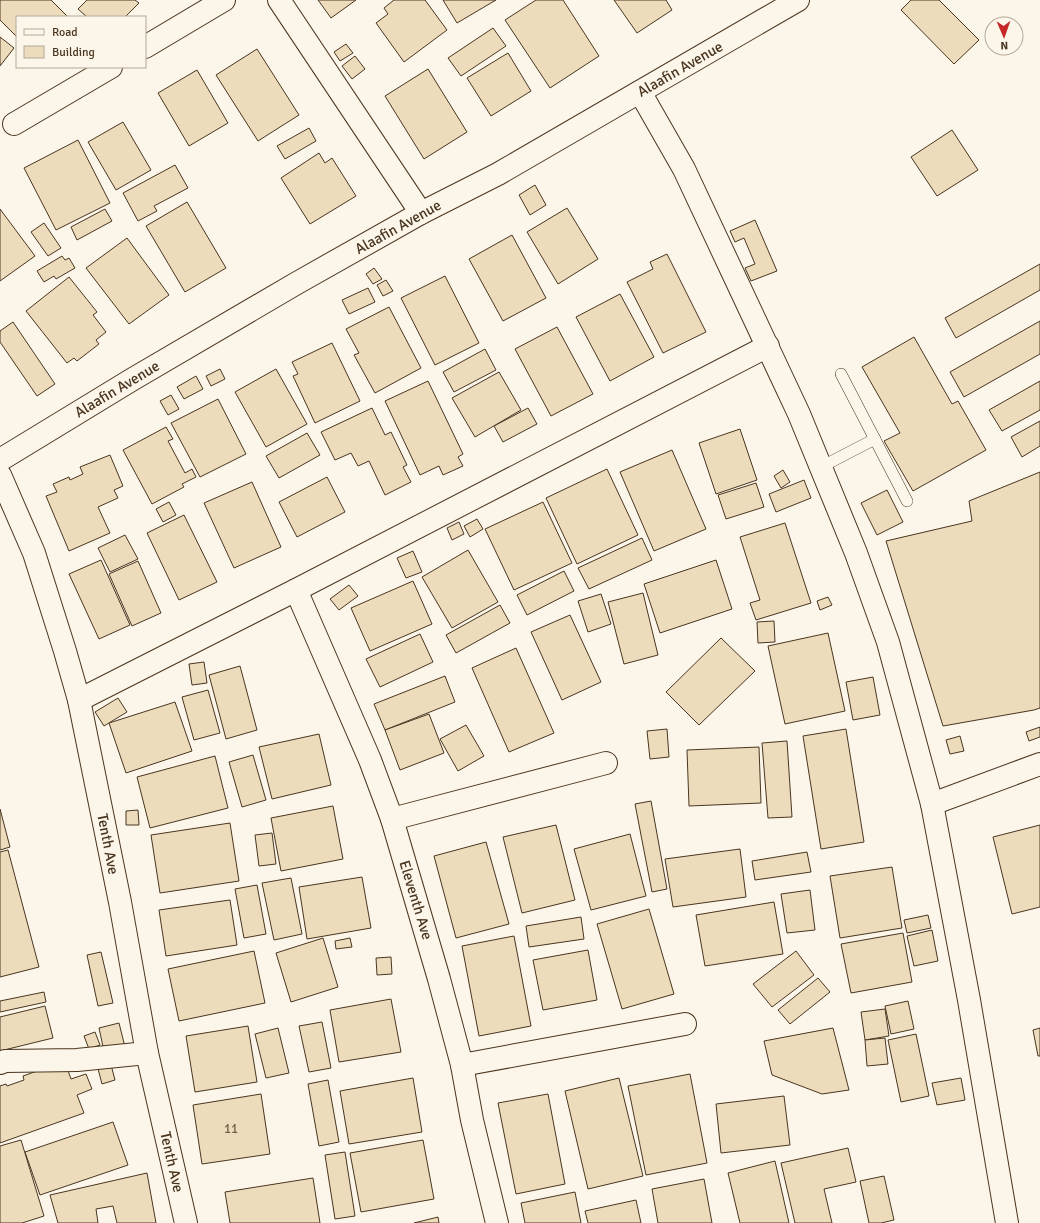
<svg xmlns="http://www.w3.org/2000/svg" width="1040" height="1223" font-family="Signika,sans-serif">
  <style>
    .building { fill: #ecdcbc; stroke: #4a3520 }
    .lines { fill: none; stroke-linecap: round; stroke-linejoin: round }
    .lane-casing { stroke: #4a3520; stroke-width: 12 }
    .street-casing { stroke: #4a3520; stroke-width: 24 }
    .lane { stroke: #fbf6e9; stroke-width: 11 }
    .street { stroke: #fbf6e9; stroke-width: 22 }
    .labels { text-anchor: middle; dominant-baseline: central; stroke-width: 3; stroke-linejoin: round; paint-order: stroke }
    .number-label { font-size: 13px; fill: #725f47 }
    .street-label { font-size: 15px; fill: #4a3520; stroke: #fbf6e9 }
  </style>
  <rect width="100%" height="100%" fill="#fbf6e9"/>
  <g class="building">
    <path d="M0,0H51L68,17H17V37L0,20Z"/>
    <path d="M87,0H135L139,3L125,17H87L78,9Z"/>
    <path d="M318,0H356L331,18Z"/>
    <path d="M394,0H425L447,30L404,62L376,23L388,14L384,8Z"/>
    <path d="M443,0H496L457,23Z"/>
    <path d="M536,0H563L599,56L550,88L505,20Z"/>
    <path d="M614,0H666L672,10L637,33Z"/>
    <path d="M911,0H939L979,40L954,64L901,10Z"/>
    <path d="M493,28L506,46L461,76L448,58Z"/>
    <path d="M0,37L14,48L0,66Z"/>
    <path d="M346,44L353,53L340,61L334,52Z"/>
    <path d="M257,49L299,115L258,141L216,75Z"/>
    <path d="M508,53L531,91L491,116L467,78Z"/>
    <path d="M355,56L365,69L352,79L342,66Z"/>
    <path d="M428,69L467,132L424,159L385,96Z"/>
    <path d="M197,70L228,123L189,146L158,93Z"/>
    <path d="M123,122L151,170L116,190L88,142Z"/>
    <path d="M309,128L316,141L285,159L277,146Z"/>
    <path d="M952,130L978,170L937,196L911,157Z"/>
    <path d="M78,140L110,203L56,230L24,168Z"/>
    <path d="M319,153L325,163L332,158L356,196L310,224L281,178Z"/>
    <path d="M175,165L188,188L154,206L157,211L138,221L123,193Z"/>
    <path d="M535,185L546,205L530,215L519,195Z"/>
    <path d="M187,202L226,268L185,292L146,226Z"/>
    <path d="M567,208L598,259L558,284L527,232Z"/>
    <path d="M0,209L35,256L0,281Z"/>
    <path d="M105,209L112,221L77,240L71,227Z"/>
    <path d="M755,220L777,271L751,281L745,268L755,264L744,238L735,242L730,231Z"/>
    <path d="M44,223L61,248L48,256L31,232Z"/>
    <path d="M512,235L546,298L503,321L469,259Z"/>
    <path d="M127,238L169,295L129,324L86,268Z"/>
    <path d="M667,254L706,332L663,353L627,282L653,269L650,262Z"/>
    <path d="M62,256L65,260L69,258L75,268L56,279L54,276L44,282L37,271Z"/>
    <path d="M1040,264V290L956,338L945,318Z"/>
    <path d="M374,268L382,279L373,284L366,274Z"/>
    <path d="M445,276L479,343L435,365L401,298Z"/>
    <path d="M69,277L97,312L93,315L106,332L96,340L99,344L77,361L74,358L67,363L26,311Z"/>
    <path d="M386,280L393,291L383,296L377,285Z"/>
    <path d="M368,288L375,302L349,314L342,300Z"/>
    <path d="M620,294L654,357L610,381L576,317Z"/>
    <path d="M389,307L421,368L375,393L354,355L359,353L346,329Z"/>
    <path d="M1040,321V354L964,397L950,372Z"/>
    <path d="M13,322L55,384L37,396L0,342V331Z"/>
    <path d="M557,327L593,394L551,416L515,349Z"/>
    <path d="M914,337L952,404L958,401L986,450L913,491L884,441L900,433L862,367Z"/>
    <path d="M332,343L360,401L315,423L293,376L298,374L292,362Z"/>
    <path d="M485,349L496,370L454,392L443,372Z"/>
    <path d="M220,369L225,379L211,386L206,376Z"/>
    <path d="M276,369L307,424L266,447L235,392Z"/>
    <path d="M499,372L521,410L475,437L452,398Z"/>
    <path d="M196,376L203,389L184,399L177,387Z"/>
    <path d="M428,381L463,454L458,457L463,466L443,475L439,466L420,475L385,401Z"/>
    <path d="M1040,381V410L1002,431L989,410Z"/>
    <path d="M171,395L179,409L168,415L160,401Z"/>
    <path d="M218,399L246,454L200,477L171,423Z"/>
    <path d="M372,408L385,435L391,432L407,465L403,467L411,482L385,495L369,461L358,466L351,453L335,460L321,432Z"/>
    <path d="M528,408L537,424L503,442L494,426Z"/>
    <path d="M1040,421V446L1022,457L1011,437Z"/>
    <path d="M166,427L173,439L168,441L185,473L192,469L196,477L182,484L184,487L152,504L123,450Z"/>
    <path d="M740,429L757,480L716,494L699,443Z"/>
    <path d="M307,433L320,455L279,478L266,456Z"/>
    <path d="M672,450L706,529L654,551L620,472Z"/>
    <path d="M110,455L123,486L114,490L118,498L98,507L110,533L69,551L46,496L57,492L53,484L69,477L70,480L83,474L80,467Z"/>
    <path d="M607,469L638,535L577,564L546,498Z"/>
    <path d="M783,470L790,482L781,488L774,476Z"/>
    <path d="M1040,472V708L1034,710L943,726L886,541L972,521L969,501Z"/>
    <path d="M327,477L345,512L297,537L279,502Z"/>
    <path d="M804,480L811,498L776,512L769,494Z"/>
    <path d="M252,482L281,547L234,568L204,503Z"/>
    <path d="M756,483L764,507L726,519L718,495Z"/>
    <path d="M887,490L903,522L877,535L861,503Z"/>
    <path d="M169,502L176,515L163,522L156,509Z"/>
    <path d="M543,502L572,563L514,590L485,529Z"/>
    <path d="M184,515L217,582L179,600L147,533Z"/>
    <path d="M477,519L483,529L470,537L464,526Z"/>
    <path d="M459,522L464,534L452,540L447,528Z"/>
    <path d="M785,523L811,603L756,620L750,603L760,600L740,537Z"/>
    <path d="M125,535L138,559L110,572L98,548Z"/>
    <path d="M642,538L652,560L589,589L578,568Z"/>
    <path d="M468,550L498,602L452,628L422,577Z"/>
    <path d="M413,551L422,572L406,578L397,558Z"/>
    <path d="M101,560L130,625L99,639L69,574Z"/>
    <path d="M716,560L732,609L660,633L644,584Z"/>
    <path d="M138,561L161,613L132,626L109,574Z"/>
    <path d="M564,571L574,591L527,615L517,595Z"/>
    <path d="M413,581L432,624L370,651L351,608Z"/>
    <path d="M349,585L358,596L339,610L330,599Z"/>
    <path d="M643,593L658,655L624,664L608,602Z"/>
    <path d="M601,594L611,624L588,632L578,601Z"/>
    <path d="M828,597L832,605L820,610L817,601Z"/>
    <path d="M500,605L510,623L456,653L446,635Z"/>
    <path d="M570,615L601,682L562,700L531,632Z"/>
    <path d="M774,621L775,642L758,643L757,622Z"/>
    <path d="M828,633L845,711L785,724L768,646Z"/>
    <path d="M420,634L433,662L380,687L366,659Z"/>
    <path d="M721,638L755,671L699,725L666,692Z"/>
    <path d="M516,648L554,733L509,752L472,668Z"/>
    <path d="M204,662L207,683L192,685L189,664Z"/>
    <path d="M240,666L257,730L226,739L209,675Z"/>
    <path d="M445,676L455,702L385,730L374,704Z"/>
    <path d="M873,677L880,715L853,720L846,682Z"/>
    <path d="M208,690L220,733L194,740L182,697Z"/>
    <path d="M118,698L127,712L104,726L95,712Z"/>
    <path d="M175,702L192,751L126,773L109,723Z"/>
    <path d="M429,714L444,753L400,770L385,730Z"/>
    <path d="M466,725L484,756L458,771L440,739Z"/>
    <path d="M1040,727V737L1029,741L1026,732Z"/>
    <path d="M667,729L669,757L650,759L647,731Z"/>
    <path d="M846,729L864,842L821,849L803,736Z"/>
    <path d="M319,734L331,785L272,799L259,747Z"/>
    <path d="M960,736L964,751L950,754L946,740Z"/>
    <path d="M787,741L792,817L768,818L762,743Z"/>
    <path d="M759,747L761,803L689,806L687,750Z"/>
    <path d="M253,755L266,800L242,807L229,762Z"/>
    <path d="M215,756L228,808L150,828L137,777Z"/>
    <path d="M651,801L667,889L652,892L635,804Z"/>
    <path d="M333,806L343,859L281,871L271,818Z"/>
    <path d="M0,809L10,847L0,850Z"/>
    <path d="M138,810L139,825H126V811Z"/>
    <path d="M230,823L239,881L160,893L151,835Z"/>
    <path d="M556,825L575,900L522,913L503,837Z"/>
    <path d="M1040,825V907L1012,914L993,837Z"/>
    <path d="M272,833L276,864L259,866L255,835Z"/>
    <path d="M630,834L646,896L591,910L574,849Z"/>
    <path d="M486,842L509,924L456,938L434,856Z"/>
    <path d="M740,849L746,897L673,907L665,859Z"/>
    <path d="M8,850L39,967L0,977V852Z"/>
    <path d="M807,852L811,872L755,880L752,861Z"/>
    <path d="M892,867L902,928L840,938L830,876Z"/>
    <path d="M362,877L371,928L307,939L299,887Z"/>
    <path d="M291,878L302,934L274,940L262,883Z"/>
    <path d="M257,885L266,934L244,938L235,889Z"/>
    <path d="M810,890L815,930L787,933L781,894Z"/>
    <path d="M230,900L237,945L166,956L159,910Z"/>
    <path d="M774,902L783,954L705,966L696,915Z"/>
    <path d="M649,909L674,994L622,1009L597,924Z"/>
    <path d="M928,915L931,928L907,933L904,920Z"/>
    <path d="M581,917L584,939L529,947L526,926Z"/>
    <path d="M932,930L938,961L914,966L907,936Z"/>
    <path d="M903,933L912,982L851,993L841,944Z"/>
    <path d="M514,936L531,1026L479,1036L462,946Z"/>
    <path d="M323,938L338,987L291,1002L276,953Z"/>
    <path d="M350,938L352,947L336,949L335,941Z"/>
    <path d="M588,950L597,1000L543,1010L533,960Z"/>
    <path d="M254,951L265,1003L179,1021L168,969Z"/>
    <path d="M796,951L814,975L772,1007L753,984Z"/>
    <path d="M101,952L113,1003L98,1006L87,955Z"/>
    <path d="M391,957L392,974L377,975L376,958Z"/>
    <path d="M818,978L830,992L790,1024L778,1010Z"/>
    <path d="M44,992L46,1002L0,1012V1001Z"/>
    <path d="M391,999L401,1052L339,1062L330,1010Z"/>
    <path d="M908,1001L914,1029L891,1034L885,1006Z"/>
    <path d="M45,1006L53,1038L0,1051V1017Z"/>
    <path d="M885,1009L889,1036L865,1040L861,1012Z"/>
    <path d="M322,1022L331,1068L309,1072L299,1026Z"/>
    <path d="M119,1023L126,1051L105,1056L99,1028Z"/>
    <path d="M248,1026L257,1082L195,1092L186,1036Z"/>
    <path d="M278,1028L289,1073L266,1078L255,1034Z"/>
    <path d="M833,1028L849,1090L822,1094L772,1075L764,1041Z"/>
    <path d="M1040,1028V1056H1038L1033,1030Z"/>
    <path d="M95,1032L100,1045L89,1049L84,1036Z"/>
    <path d="M916,1034L929,1096L901,1102L888,1040Z"/>
    <path d="M885,1038L888,1064L867,1066L865,1040Z"/>
    <path d="M110,1061L115,1080L102,1084L97,1065Z"/>
    <path d="M66,1065L71,1079L86,1074L92,1089L77,1095L84,1113L0,1143V1086L6,1084L7,1086L24,1080L23,1076L51,1066Z"/>
    <path d="M690,1074L707,1163L646,1175L628,1086Z"/>
    <path d="M413,1078L422,1132L349,1144L340,1091Z"/>
    <path d="M619,1078L643,1176L588,1189L565,1091Z"/>
    <path d="M961,1078L965,1100L937,1105L932,1083Z"/>
    <path d="M328,1080L339,1142L319,1146L308,1084Z"/>
    <path d="M261,1094L270,1154L202,1164L193,1105Z"/>
    <path d="M548,1094L565,1184L516,1194L498,1103Z"/>
    <path d="M784,1096L790,1145L721,1153L716,1104Z"/>
    <path d="M113,1122L128,1165L40,1195L25,1152Z"/>
    <path d="M21,1140L44,1216L22,1223H0V1146Z"/>
    <path d="M423,1140L434,1199L361,1212L350,1153Z"/>
    <path d="M848,1148L856,1182L824,1189L832,1223H795L781,1163Z"/>
    <path d="M345,1152L355,1216L335,1219L325,1155Z"/>
    <path d="M775,1161L789,1223H740L728,1173Z"/>
    <path d="M147,1173L156,1223H117L113,1206L96,1209L98,1223H58L50,1195Z"/>
    <path d="M884,1176L894,1220L881,1223H869L860,1181Z"/>
    <path d="M313,1178L320,1223H230L225,1192Z"/>
    <path d="M704,1179L712,1223H658L652,1189Z"/>
    <path d="M575,1192L581,1223H525L521,1203Z"/>
    <path d="M636,1200L641,1223H588L585,1211Z"/>
    <path d="M438,1217L439,1223H414Z"/>
  </g>
  <g class="lines">
    <defs>
      <g id="lane">
        <path d="M841,374L907,501"/>
        <path d="M821,467L875,439"/>
      </g>
      <g id="street">
        <path d="M279,0L421,213"/>
        <path d="M145,47L224,0"/>
        <path d="M640,92L684,169L799,414L856,553L888,642L932,804L969,1000L1007,1223"/>
        <path d="M14,124L111,67"/>
        <path d="M0,460L133,379L297,283L421,213L498,174L798,0"/>
        <path d="M0,475L34,553L65,651L79,700L120,902L147,1053L186,1223"/>
        <path d="M296,590L370,760L392,819L439,979L462,1065L472,1120L497,1223"/>
        <path d="M79,700L296,590L768,346"/>
        <path d="M932,804L1040,764"/>
        <path d="M392,819L606,763"/>
        <path d="M0,1063L5,1061L77,1060L147,1053"/>
        <path d="M462,1065L685,1024"/>
      </g>
    </defs>
    <use href="#lane" class="lane-casing"/>
    <use href="#street" class="street-casing"/>
    <use href="#lane" class="lane"/>
    <use href="#street" class="street"/>
  </g>
  <g class="labels">
    <g class="number-label">
      <text x="231" y="1129">11</text>
    </g>
    <g class="street-label">
      <text transform="translate(680 69) rotate(-30)">Alaafin Avenue</text>
      <text transform="translate(398 227) rotate(-29)">Alaafin Avenue</text>
      <text transform="translate(117 389) rotate(-31)">Alaafin Avenue</text>
      <text transform="translate(108 844) rotate(79)">Tenth Ave</text>
      <text transform="translate(416 900) rotate(73)">Eleventh Ave</text>
      <text transform="translate(172 1162) rotate(77)">Tenth Ave</text>
    </g>
  </g>
  <rect x="16" y="16" width="130" height="52" fill="#fbf6e9" stroke="#b4a999"/>
  <rect x="24" y="29" width="20" height="6" fill="#fbf6e9" stroke="#b4a999"/>
  <text x="52" y="36" font-size="12" fill="#4a3520">Road</text>
  <rect x="24" y="46" width="20" height="12" fill="#ecdcbc" stroke="#b4a999"/>
  <text x="52" y="56" font-size="12" fill="#4a3520">Building</text>
  <g transform="translate(1004 36) rotate(178)"><circle r="19" fill="#fbf6e9" stroke="#b4a999"/>
  <path d="M0-3L7 15L0 10L-7 15Z" fill="#c62828"/>
  <text y="-6" font-size="11" font-weight="bold" text-anchor="middle" fill="#4a3520">N</text>
  </g>
</svg>
